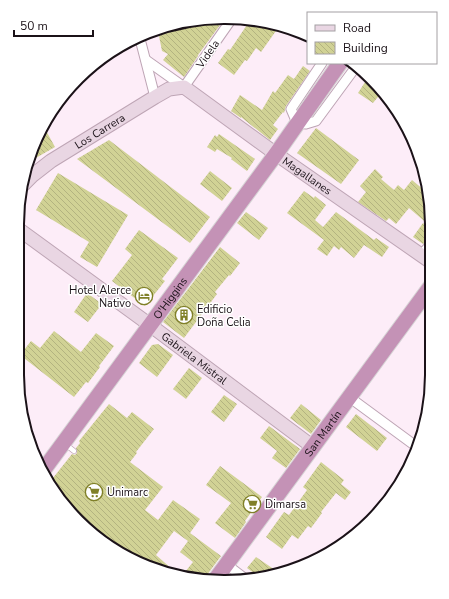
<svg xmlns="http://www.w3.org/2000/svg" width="449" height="599" font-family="'Nunito Sans',sans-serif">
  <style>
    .building { fill: url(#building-back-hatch) }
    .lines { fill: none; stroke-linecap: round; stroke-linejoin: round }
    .service-casing { stroke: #bea5b5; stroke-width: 6 }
    .minor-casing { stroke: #bea5b5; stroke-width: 11 }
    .secondary-casing { stroke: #bea5b5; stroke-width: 15 }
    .trunk-casing { stroke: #d6d4d5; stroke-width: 17 }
    .service { stroke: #fff; stroke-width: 4.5 }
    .minor { stroke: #fff; stroke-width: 9 }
    .secondary { stroke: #e9d6e3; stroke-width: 13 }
    .trunk { stroke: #c492b6; stroke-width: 15 }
    .labels { text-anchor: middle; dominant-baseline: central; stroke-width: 3; stroke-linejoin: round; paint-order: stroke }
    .street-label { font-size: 11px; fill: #1b1218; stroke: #fff }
    .poi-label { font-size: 11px; fill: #1b1218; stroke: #fff; text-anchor: start }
    .rim { fill: none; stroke: #1b1218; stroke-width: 2 }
  </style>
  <defs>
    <pattern id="building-back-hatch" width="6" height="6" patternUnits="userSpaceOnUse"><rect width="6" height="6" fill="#d1d295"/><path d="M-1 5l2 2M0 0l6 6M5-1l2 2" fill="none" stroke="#b3b380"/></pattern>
  </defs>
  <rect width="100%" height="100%" fill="#fdedf8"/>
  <g class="building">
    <path d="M251,19L278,28L261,52L256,48L247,61L245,60L234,75L218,63L228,49L230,50Z"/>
    <path d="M223,21L198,55V56L184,77L163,60L168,54L162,51L158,31L171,24Z"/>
    <path d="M303,66L310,71L286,106L284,113L283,112L273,125L278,129L270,140L241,117V118L231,111L240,95L262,110L273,91L275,93L288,75L294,79Z"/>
    <path d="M367,79L382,92L373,103L358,93Z"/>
    <path d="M44,127L55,147L27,163L39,138Z"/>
    <path d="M316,128L359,160L341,184L297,153Z"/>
    <path d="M219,134L255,159L247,171L231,159L232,158L217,149L215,152L207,147L215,135L217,137Z"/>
    <path d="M109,140L210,217L190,243L77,159Z"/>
    <path d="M375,169L383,177L381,179L394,190L398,185L404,190L412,180L430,195V226L409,208L396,224L389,218L386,221L358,202L366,192L360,186Z"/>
    <path d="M210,171L232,188L222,201L200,184Z"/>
    <path d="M58,173L128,215L97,267L80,257L89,242L36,210Z"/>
    <path d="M304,191L314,198L315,196L326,205L315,220L323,227L336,212L374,240L376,238L389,247L382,257L364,245L354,258L341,247L339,250L334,246L327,256L317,249L324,240L287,213Z"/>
    <path d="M246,212L268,228L259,240L237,223Z"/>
    <path d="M423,223L430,229V238L423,244L413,237Z"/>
    <path d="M139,230L178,258L162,279L165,281L145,306L112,281L132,255L125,249Z"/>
    <path d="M220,247L240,263L230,276L229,275L215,292L217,294L184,338L163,322Z"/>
    <path d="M87,293L102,304L88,322L74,312Z"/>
    <path d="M54,331L81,352L96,333L114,346L99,366L100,367L88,383L86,382L74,397L20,355L31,341L40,348Z"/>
    <path d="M158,344L173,355L157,377L139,363L152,345Z"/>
    <path d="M189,368L202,378L186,399L173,389Z"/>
    <path d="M224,395L237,404L224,422L211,412Z"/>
    <path d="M109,404L127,418L132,412L154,429L136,452L137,453L130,462L163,487L145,510L158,520L173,500L200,519L190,533L221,556L204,579L181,577L193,562L180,552L188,541L174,531L156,555L181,577L146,565L118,545L116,548L78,521L49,483L72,454L75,455L77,453L76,448L80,443L79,441Z"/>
    <path d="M301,404L321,420L311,434L290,418Z"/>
    <path d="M356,414L387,438L377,451L346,427Z"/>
    <path d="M269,426L300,449L286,468L272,458L277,451L260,438Z"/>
    <path d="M321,462L344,480L341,484L351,492L345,500L336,493L321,512L322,513L311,528L308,526L298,539L292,535L282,549L266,537L284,512L289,515L307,490L303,487Z"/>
    <path d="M220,466L262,497L245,521L246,522L235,538L215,523L231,503L206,485Z"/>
    <path d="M256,557L278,572L259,577L247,568Z"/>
  </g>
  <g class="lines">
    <defs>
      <path id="service" d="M65,444L74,451"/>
      <g id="minor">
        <path d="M140,39L155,97"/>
        <path d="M146,60L184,87L231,20"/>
        <path d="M322,63L291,109L297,123L306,124L316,121L355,68"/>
        <path d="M421,255L431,244"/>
        <path d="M349,397L417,447"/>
        <path d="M226,564L247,580"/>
      </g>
      <g id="secondary">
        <path id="s1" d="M21,187L33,175L51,161L155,97L169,89L184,87L276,154L431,262"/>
        <path id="s2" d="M17,228L150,325L313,447"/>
      </g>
      <g id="trunk">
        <path id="s3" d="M42,472L276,154L340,63"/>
        <path id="s4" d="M215,580L431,286"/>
      </g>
    </defs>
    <use href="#service" class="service-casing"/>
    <use href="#minor" class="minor-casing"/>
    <use href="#secondary" class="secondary-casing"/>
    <use href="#trunk" class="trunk-casing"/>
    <use href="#service" class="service"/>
    <use href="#minor" class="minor"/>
    <use href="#secondary" class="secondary"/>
    <use href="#trunk" class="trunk"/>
  </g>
  <defs>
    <symbol id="hotel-ring" viewBox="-11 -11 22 22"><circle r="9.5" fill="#fff" stroke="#808029" stroke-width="1.5"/><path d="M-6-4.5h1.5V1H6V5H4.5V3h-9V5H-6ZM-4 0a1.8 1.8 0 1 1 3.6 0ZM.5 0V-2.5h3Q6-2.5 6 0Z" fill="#808029"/></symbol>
    <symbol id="building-ring" viewBox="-11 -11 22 22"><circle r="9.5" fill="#fff" stroke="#808029" stroke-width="1.5"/><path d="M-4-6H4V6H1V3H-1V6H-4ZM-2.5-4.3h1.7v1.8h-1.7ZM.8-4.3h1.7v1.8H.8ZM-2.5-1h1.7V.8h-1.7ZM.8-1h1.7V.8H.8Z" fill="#808029"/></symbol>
    <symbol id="supermarket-ring" viewBox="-11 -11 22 22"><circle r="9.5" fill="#fff" stroke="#808029" stroke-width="1.5"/><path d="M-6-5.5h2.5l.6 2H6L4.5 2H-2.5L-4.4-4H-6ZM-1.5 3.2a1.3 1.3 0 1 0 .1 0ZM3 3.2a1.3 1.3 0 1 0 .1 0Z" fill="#808029"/></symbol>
  </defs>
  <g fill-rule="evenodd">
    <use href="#hotel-ring" x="134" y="286" width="20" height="20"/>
    <use href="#building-ring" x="174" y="305" width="20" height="20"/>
    <use href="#supermarket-ring" x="84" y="482" width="20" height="20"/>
    <use href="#supermarket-ring" x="242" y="494" width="20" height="20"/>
  </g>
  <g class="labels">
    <g class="street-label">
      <text transform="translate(208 54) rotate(-55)">Videla</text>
      <text stroke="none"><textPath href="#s1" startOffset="97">Los Carrera</textPath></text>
      <text stroke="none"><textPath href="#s1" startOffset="345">Magallanes</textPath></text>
      <text stroke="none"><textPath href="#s3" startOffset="216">O'Higgins</textPath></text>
      <text stroke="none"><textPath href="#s2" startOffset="220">Gabriela Mistral</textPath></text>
      <text stroke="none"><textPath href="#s4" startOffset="182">San Martín</textPath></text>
    </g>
    <g class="poi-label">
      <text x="131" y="290" text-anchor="end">Hotel Alerce<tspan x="131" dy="13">Nativo</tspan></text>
      <text x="197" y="309">Edificio<tspan x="197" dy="13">Doña Celia</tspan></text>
      <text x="107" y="492">Unimarc</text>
      <text x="265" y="504">Dimarsa</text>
    </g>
  </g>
  <path d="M0 0H449V599H0ZM224 24H225A200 200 0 0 1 425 224V375A200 200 0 0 1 225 575H224A200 200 0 0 1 24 375V224A200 200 0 0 1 224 24Z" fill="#fff" fill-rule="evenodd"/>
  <path class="rim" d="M224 24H225A200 200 0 0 1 425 224V375A200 200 0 0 1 225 575H224A200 200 0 0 1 24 375V224A200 200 0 0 1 224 24Z"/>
  <rect x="307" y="12" width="130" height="52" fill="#ffffff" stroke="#a4a0a3"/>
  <rect x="315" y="25" width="20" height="6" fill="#e9d6e3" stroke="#a4a0a3"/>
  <text x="343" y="32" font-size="12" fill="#1b1218">Road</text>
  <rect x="315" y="42" width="20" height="12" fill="url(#building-back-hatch)" stroke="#a4a0a3"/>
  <text x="343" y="52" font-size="12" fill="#1b1218">Building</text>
  <path d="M14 30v6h79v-6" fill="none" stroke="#1b1218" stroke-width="2"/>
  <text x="20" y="30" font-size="12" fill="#1b1218" stroke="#ffffff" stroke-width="3" paint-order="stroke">50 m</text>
</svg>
